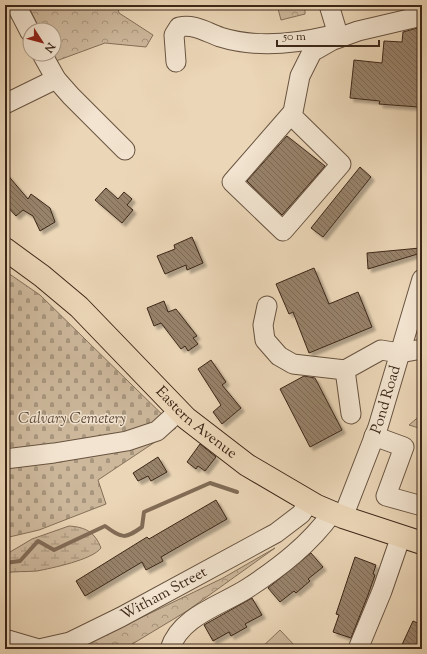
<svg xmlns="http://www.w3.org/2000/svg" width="427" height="654" font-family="'Sorts Mill Goudy',serif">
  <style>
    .grass { fill: #cdb89c; stroke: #84705a }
    .forest { fill: url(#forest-crowns); stroke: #84705a }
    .wetland { fill: url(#wetland-marsh); stroke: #84705a }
    .cemetery { fill: url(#cemetery-stones); stroke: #84705a }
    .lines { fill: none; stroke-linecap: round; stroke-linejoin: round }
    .stream { stroke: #826c57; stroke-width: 4 }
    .building { fill: url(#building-back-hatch); stroke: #3c2718; filter: url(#shadow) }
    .minor-casing { stroke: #685340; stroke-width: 21 }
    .major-casing { stroke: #3c2718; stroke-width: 24 }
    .minor { stroke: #f2e4d0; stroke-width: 19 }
    .major { stroke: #ebd6b7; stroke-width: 22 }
    .labels { text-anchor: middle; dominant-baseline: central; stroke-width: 3; stroke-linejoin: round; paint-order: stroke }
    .street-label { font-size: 15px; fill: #3c2718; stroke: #f2e4d0 }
    .park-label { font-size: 15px; font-style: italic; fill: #604b39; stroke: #f2e4d0 }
  </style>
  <defs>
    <pattern id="forest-crowns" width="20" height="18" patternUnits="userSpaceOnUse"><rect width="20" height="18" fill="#cdb89c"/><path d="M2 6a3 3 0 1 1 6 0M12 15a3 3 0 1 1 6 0" fill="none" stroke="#a8967e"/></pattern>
    <pattern id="wetland-marsh" width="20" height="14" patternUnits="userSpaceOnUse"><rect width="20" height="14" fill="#cdb89c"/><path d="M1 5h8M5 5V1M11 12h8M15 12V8" fill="none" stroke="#a8967e"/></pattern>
    <pattern id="cemetery-stones" width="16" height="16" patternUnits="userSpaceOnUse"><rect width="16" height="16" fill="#cdb89c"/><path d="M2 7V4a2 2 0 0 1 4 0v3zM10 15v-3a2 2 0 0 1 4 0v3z" fill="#a8967e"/></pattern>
    <pattern id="building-back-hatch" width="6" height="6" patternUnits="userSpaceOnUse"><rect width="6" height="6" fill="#97826b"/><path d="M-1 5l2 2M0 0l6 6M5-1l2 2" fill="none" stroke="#7c6a57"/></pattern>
    <filter id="shadow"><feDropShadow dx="3.5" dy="3.5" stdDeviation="1" flood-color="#0004"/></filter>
  </defs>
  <rect width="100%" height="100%" fill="#ebd6b7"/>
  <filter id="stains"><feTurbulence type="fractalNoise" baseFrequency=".005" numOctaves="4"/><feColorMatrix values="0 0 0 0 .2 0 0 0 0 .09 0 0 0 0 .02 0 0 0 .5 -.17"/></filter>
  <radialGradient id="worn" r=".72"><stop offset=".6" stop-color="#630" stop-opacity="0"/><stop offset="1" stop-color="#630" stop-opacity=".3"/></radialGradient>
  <path class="grass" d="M280,630L295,646L292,649H260Z"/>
  <g class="forest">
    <path d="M28,5H117L119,13L153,35L146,47L105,43L56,61L52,54H54V30H40Z"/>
    <path d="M277,5H305V14L281,20Z"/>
    <path d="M275,548L187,611L124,649H69L93,641L223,578Z"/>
  </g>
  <g class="wetland">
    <path d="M422,414V429L409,425Z"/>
    <path d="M69,526C85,527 95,532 101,548C92,560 52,568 37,571C26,572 15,571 5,573V555L32,539Z"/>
  </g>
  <path class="cemetery" d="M5,271L40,295L176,428L98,480L106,504L39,530L5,538Z"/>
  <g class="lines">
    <path class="stream" d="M5,563L20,561L38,541L54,550L105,526C123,539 125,539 142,527L144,512L210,483L237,492"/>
  </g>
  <g class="building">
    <path d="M421,27L420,44H422V90L420,89L418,107L379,104L380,101L350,98L354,60L382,63L384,41L402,42L403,32Z"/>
    <path d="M287,136L325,166L282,215L247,181Z"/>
    <path d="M360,167L371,177L323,237L311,228Z"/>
    <path d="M5,172L28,199L31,194L50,208L55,222L40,231L33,216L23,210L16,216L5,204Z"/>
    <path d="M106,188L118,199L124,192L132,199L127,205L133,210L122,223L95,200Z"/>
    <path d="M192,237L203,263L187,270L186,265L165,274L157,256L175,249L174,245Z"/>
    <path d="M420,248L421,253L368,269L367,253Z"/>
    <path d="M314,268L329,304L358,292L372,327L309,353L293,312L289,314L276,284Z"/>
    <path d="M164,301L168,312L176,309L197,336L193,338L198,344L188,351L185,346L181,349L161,323L154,326L147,308Z"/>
    <path d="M211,360L226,382L222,385L241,408L222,424L213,412L221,405L198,369Z"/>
    <path d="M304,376L315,378L342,430L310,447L280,389Z"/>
    <path d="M200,444L216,457L205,471L198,466L196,469L187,462Z"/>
    <path d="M158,457L167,472L151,481L148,476L138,481L133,473Z"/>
    <path d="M216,500L227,519L161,557L163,561L146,570L142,562L85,596L76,581L147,537L149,539Z"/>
    <path d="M311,553L323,567L308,579L310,581L296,593L294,591L280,602L268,588Z"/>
    <path d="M355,557L376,565L373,574L375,575L368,595L351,638L333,632L339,615L336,614Z"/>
    <path d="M252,598L262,615L245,624L247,627L231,636L229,632L213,641L204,625Z"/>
    <path d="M413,621L422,625V634L415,649H400Z"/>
  </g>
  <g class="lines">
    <defs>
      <g id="minor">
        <path d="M16,5L30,32"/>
        <path d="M329,5L339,38"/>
        <path d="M42,54L56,79L71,96L125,150"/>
        <path d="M176,62L174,35L179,27C195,24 206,32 220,37C255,48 294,44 328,36"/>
        <path d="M5,104L56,79"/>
        <path d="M291,115L341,164L283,231L232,182L293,112L300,76L312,52L333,40L358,31L422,16"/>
        <path d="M267,306L263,325L265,340L279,356L293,364L345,370"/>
        <path d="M351,414L345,370L381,350L400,353L422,349"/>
        <path d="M374,436L404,447L386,496L422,506"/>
        <path d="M5,459L54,453L127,441L157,431L179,411"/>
        <path id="s1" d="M343,517L378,427L422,279"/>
        <path id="s2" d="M5,639L39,649L70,642L121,617L276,533L301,514L309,502"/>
        <path d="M170,649C180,616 222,605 248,588C280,567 310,544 332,513"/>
        <path d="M358,649L382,591L401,536"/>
      </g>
      <g id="major">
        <path id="s3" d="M5,249L42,276L79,307L186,418L247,465L317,506L343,517L422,543"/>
      </g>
    </defs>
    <use href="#minor" class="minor-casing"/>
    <use href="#major" class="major-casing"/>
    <use href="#minor" class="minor"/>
    <use href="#major" class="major"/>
  </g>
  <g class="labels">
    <g class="street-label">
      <text stroke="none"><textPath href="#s1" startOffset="125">Pond Road</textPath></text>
      <text stroke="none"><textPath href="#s3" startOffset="259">Eastern Avenue</textPath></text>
      <text stroke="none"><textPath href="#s2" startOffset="173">Witham Street</textPath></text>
    </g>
    <g class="park-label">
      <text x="72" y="419">Calvary Cemetery</text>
    </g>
  </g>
  <rect width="427" height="654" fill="none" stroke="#ebd6b7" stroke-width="20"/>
  <rect x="6" y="6" width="415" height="642" fill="none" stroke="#3c2718" stroke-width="2"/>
  <rect x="10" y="10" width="407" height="634" fill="none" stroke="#3c2718"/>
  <g transform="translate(42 42) rotate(126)"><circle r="19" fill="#f2e4d0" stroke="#a99886"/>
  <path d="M0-3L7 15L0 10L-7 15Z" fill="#8f2418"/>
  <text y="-6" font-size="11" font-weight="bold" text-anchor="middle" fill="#3c2718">N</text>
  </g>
  <path d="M277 40v6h102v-6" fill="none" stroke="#3c2718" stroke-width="2"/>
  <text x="283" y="40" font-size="12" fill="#3c2718" stroke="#f2e4d0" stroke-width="3" paint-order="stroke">50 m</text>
  <rect width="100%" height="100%" filter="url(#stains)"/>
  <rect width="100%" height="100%" fill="url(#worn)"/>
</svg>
